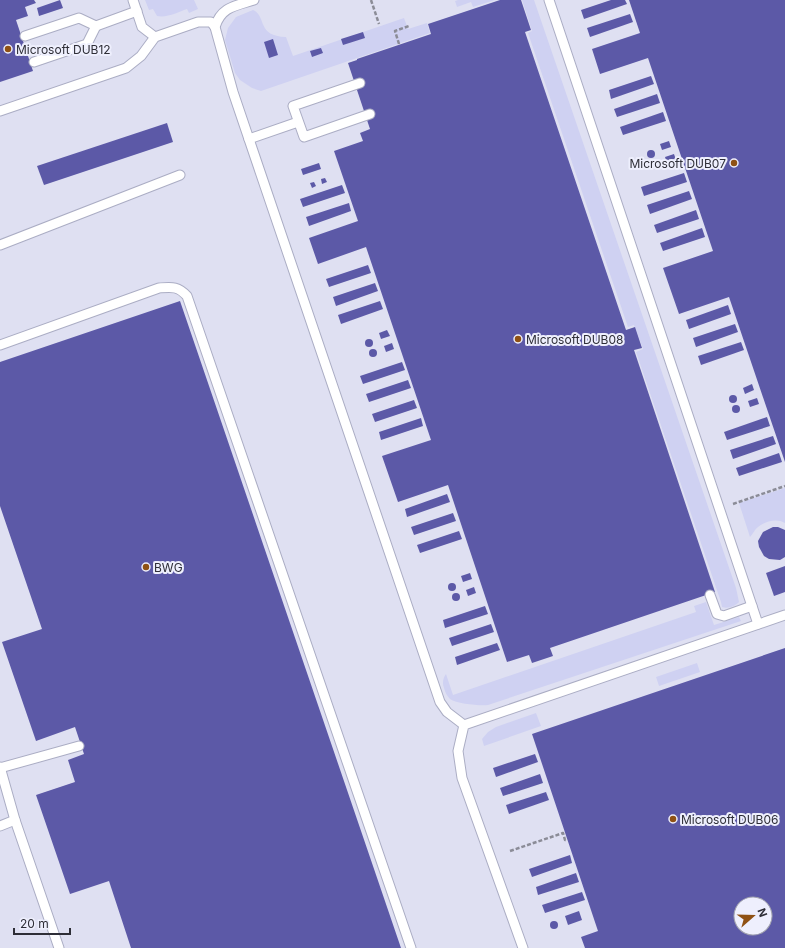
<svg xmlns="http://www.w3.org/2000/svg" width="785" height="948" font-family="Inter,sans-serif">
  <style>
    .built { fill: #dfe0f2; fill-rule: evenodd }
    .green { fill: #cfd1f2 }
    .building { fill: #5c59a7; fill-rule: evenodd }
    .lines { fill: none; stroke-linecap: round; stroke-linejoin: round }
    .service-casing { stroke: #abadc4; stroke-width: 11 }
    .path { stroke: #8b8c97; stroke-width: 2.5; stroke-dasharray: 4 2; stroke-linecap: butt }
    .service { stroke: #fff; stroke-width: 9 }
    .poi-dot { fill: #8f5114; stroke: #eeeffd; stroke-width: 1.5 }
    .labels { text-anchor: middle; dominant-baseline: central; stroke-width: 4; stroke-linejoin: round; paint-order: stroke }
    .poi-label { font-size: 12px; fill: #2e2e37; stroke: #eeeffd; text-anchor: start }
  </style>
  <rect width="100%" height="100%" fill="#eeeffd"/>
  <path class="built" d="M0,0H785V948H0ZM741,904H765V928H741Z"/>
  <g class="green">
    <path d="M145,0H194L198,9L189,13L187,9C178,12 168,18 157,16L153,9L149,10Z"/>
    <path d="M458,0H495L473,7L471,2L457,7L455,1Z"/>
    <path d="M522,0H534L736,588L739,602C735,606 728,609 722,607L721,602L636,352L643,349L634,325L628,327L528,33L532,31Z"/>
    <path d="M253,10C267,16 256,36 286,37L293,56L404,18L408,29L427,23L430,33L261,91L252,88L240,80L235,73L225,40L228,28L236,17Z"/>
    <path d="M785,488V523C777,518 765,521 758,527C755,529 753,534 750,537L739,503Z"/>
    <path d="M706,602L714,625L739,617L741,621L488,705C480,706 457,704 450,699C447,696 445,692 444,688C442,683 443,678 446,674L453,695L696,612L694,606Z"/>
    <path d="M697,663L700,672L659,686L656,677Z"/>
    <path d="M536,713L541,726L484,746L482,739L488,732L496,727Z"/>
  </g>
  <g class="building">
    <path d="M0,0H34L36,3L25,7L28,16L16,20L33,71L0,82Z"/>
    <path d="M60,0L63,8L39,16L37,8Z"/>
    <path d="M500,0H521L531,30L525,32L626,330L635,327L642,348L634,350L715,592L550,648L553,656L532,663L529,655L507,662L448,485L398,502L382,456L431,440L366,247L318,264L309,238L358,221L334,151L363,141L360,133L370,129L348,63L357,60V59L431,34L428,24Z"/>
    <path d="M611,0H625L627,4L584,19L581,10Z"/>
    <path d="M629,0H785V462L729,297L679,314L663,268L713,251L648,58L600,74L592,49L640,33Z"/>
    <path d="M630,14L633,22L590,37L587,28Z"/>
    <path d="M363,32L365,38L343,45L341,39Z"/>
    <path d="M273,39L278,55L269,58L264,42Z"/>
    <path d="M321,48L323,53L312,57L310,51Z"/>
    <path d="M651,76L654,84L611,99L609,90Z"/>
    <path d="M657,94L660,103L617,117L614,109Z"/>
    <path d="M663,112L666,121L623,135L620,127Z"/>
    <path d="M167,123L173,142L44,185L37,166Z"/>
    <path d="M669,141L671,147L662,150L660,144Z"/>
    <circle cx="651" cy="154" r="4"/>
    <path d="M674,154L676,160L667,163L665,157Z"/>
    <circle cx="653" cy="164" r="4"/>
    <path d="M319,163L321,169L303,175L301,169Z"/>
    <path d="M684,173L687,182L644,196L641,187Z"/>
    <path d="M325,178L327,182L322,184L321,179Z"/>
    <path d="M314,182L316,186L312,188L310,183Z"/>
    <path d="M342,185L345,193L303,207L300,199Z"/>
    <path d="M689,191L692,199L650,214L647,205Z"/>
    <path d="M349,203L351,211L309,226L306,217Z"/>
    <path d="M696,210L699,219L657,233L654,225Z"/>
    <path d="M702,228L705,237L663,251L660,243Z"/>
    <path d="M368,265L371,273L329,287L326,279Z"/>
    <path d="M375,283L378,291L336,306L333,297Z"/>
    <path d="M180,301L401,948H131L109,881L70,894L36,795L75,782L68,760L84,754L75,727L36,741L2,642L42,629L0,506V362Z"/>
    <path d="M380,301L383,309L341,324L338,315Z"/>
    <path d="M728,305L731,314L689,329L686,320Z"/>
    <path d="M735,324L738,332L696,347L693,338Z"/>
    <path d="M387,330L390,336L381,339L379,333Z"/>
    <circle cx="369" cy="343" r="4"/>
    <path d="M741,342L744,350L701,365L698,356Z"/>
    <path d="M392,343L394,349L386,352L384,346Z"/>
    <circle cx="373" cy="353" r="4"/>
    <path d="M402,362L405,370L363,384L360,376Z"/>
    <path d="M408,380L411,388L369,402L366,394Z"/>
    <path d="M752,384L754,390L745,394L743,388Z"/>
    <circle cx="733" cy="399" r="4"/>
    <path d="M757,398L759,404L750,407L748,401Z"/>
    <path d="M414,400L417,408L375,422L372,414Z"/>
    <circle cx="736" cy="409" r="4"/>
    <path d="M767,417L770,426L727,440L724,432Z"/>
    <path d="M421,418L423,426L381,440L379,432Z"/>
    <path d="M773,436L776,444L733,459L730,450Z"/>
    <path d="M779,453L782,462L739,476L736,468Z"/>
    <path d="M447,494L450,502L407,517L405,509Z"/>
    <path d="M453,513L456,521L414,535L411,527Z"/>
    <path d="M773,527H778L785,530V557L780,560L769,559L764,556L759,547L758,541L763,532Z"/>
    <path d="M459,531L462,539L420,553L417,545Z"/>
    <path d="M785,566V592L774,596L766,573Z"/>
    <path d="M470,573L472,579L463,582L461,576Z"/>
    <circle cx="452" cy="587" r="4"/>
    <path d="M474,587L476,593L468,596L466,590Z"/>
    <circle cx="456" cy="597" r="4"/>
    <path d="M485,606L488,614L445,628L443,620Z"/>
    <path d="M491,624L494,632L452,646L449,638Z"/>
    <path d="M497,643L500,650L457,665L455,657Z"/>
    <path d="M785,648V948H585L581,937L598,931L532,734ZM741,904H765V928H741Z"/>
    <path d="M535,754L538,762L496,777L493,768Z"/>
    <path d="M540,774L543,783L503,796L500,788Z"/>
    <path d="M546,792L549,800L509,814L506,805Z"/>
    <path d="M570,855L572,863L532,877L529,869Z"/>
    <path d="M576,873L579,882L538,895L536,887Z"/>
    <path d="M582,892L585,900L545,913L542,905Z"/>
    <path d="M579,911L582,920L568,925L565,916Z"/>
    <circle cx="554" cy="925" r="4"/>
  </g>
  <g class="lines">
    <defs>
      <g id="service">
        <path d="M133,0L142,27L155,37"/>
        <path d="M254,0C235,6 221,7 215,27L233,92L440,702L447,712L464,725"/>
        <path d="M549,0L758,624"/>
        <path d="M96,26L137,11"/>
        <path d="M25,36L79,18L96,26L87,44L34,62"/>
        <path d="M360,83L293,106L304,137L370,114"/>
        <path d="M0,111L126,68L141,56L155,37L198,22H211L215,27"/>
        <path d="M249,139L298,122"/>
        <path d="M0,245L180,175"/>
        <path d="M0,345L159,288C172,287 178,286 187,296L411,948"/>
        <path d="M710,595L717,614L724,616L752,606"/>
        <path d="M0,767L15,820L59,948"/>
        <path d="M0,768L79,746"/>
        <path d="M0,826L15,820"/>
        <path d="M523,948L462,778L458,751L464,725L785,615"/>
      </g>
    </defs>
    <use href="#service" class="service-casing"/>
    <g class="path">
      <path d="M371,0L379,24"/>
      <path d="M399,44L395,31L409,26"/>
      <path d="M733,504L785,486"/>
      <path d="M510,851L563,833L565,840H567"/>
    </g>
    <use href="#service" class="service"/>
  </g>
  <g class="poi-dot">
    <circle cx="8" cy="49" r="4"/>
    <circle cx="734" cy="163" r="4"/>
    <circle cx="518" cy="339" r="4"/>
    <circle cx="146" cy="567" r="4"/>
    <circle cx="673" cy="819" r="4"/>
  </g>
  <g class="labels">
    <g class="poi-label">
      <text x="16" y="49">Microsoft DUB12</text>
      <text x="726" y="163" text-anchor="end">Microsoft DUB07</text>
      <text x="526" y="339">Microsoft DUB08</text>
      <text x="154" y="567">BWG</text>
      <text x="681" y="819">Microsoft DUB06</text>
    </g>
  </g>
  <g transform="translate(753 916) rotate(70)"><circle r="19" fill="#eeeffd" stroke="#a1a2ae"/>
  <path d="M0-3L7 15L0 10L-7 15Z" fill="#8f5114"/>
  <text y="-6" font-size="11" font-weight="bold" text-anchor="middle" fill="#2e2e37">N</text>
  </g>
  <path d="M14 928v6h56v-6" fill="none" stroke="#2e2e37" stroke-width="2"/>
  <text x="20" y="928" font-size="12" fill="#2e2e37" stroke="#eeeffd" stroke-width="3" paint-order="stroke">20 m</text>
</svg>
